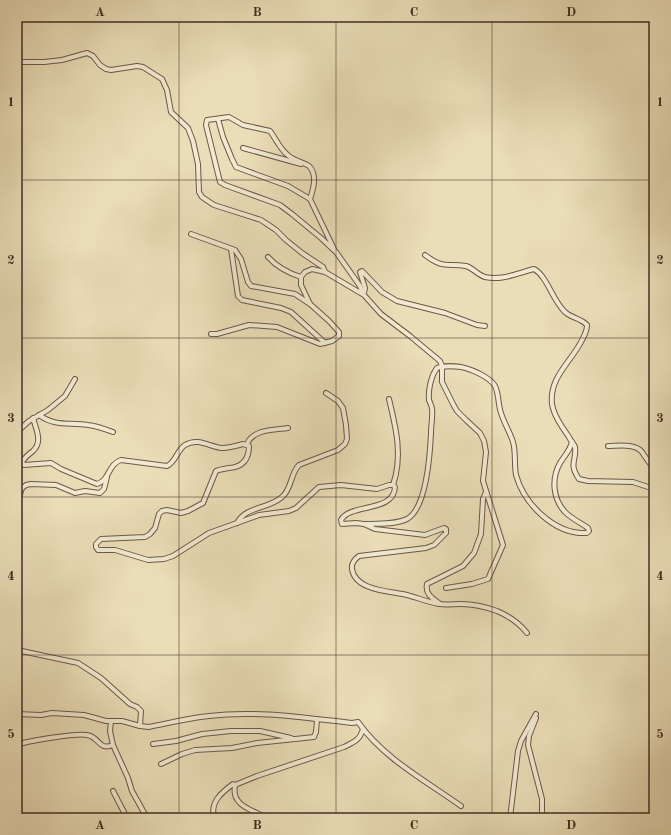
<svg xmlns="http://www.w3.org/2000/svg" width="671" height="835" font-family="'Old Standard TT',serif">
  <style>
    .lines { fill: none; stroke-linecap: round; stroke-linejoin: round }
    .street-casing { stroke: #6d5849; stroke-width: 6 }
    .street { stroke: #f1ead1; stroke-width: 4 }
    .grid { fill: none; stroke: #432c24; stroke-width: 1; stroke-opacity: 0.55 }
    .neatline { fill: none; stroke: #432c24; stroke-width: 1.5 }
    .grid-label { font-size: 13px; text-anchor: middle; font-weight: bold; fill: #432c24 }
  </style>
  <rect width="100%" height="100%" fill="#eadeb8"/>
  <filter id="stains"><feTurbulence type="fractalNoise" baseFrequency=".005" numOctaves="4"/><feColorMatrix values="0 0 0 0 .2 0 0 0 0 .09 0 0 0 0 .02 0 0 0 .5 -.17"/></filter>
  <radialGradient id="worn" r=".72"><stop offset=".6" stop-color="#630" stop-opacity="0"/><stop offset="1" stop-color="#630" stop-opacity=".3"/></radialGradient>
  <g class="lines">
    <defs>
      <g id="street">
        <path d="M17,62H44L62,60L87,53L93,56L100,65L106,69L111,70L137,66L143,67L154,74L162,79L167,90L171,112L188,128L193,141L198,164L199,192L202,197L214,205L261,220L276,230L286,240L302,253L323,267L325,272"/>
        <path d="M218,119L223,137L232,159L236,167L288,186L310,199L334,249"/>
        <path d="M243,148L301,164"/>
        <path d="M310,199C313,190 318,175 309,166C303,162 295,161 289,156C281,151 276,139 270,131L243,125L229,117L207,120L206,125L220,182L225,185L280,205L292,214L321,238L336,252L360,286L363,294"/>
        <path d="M191,234L235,250L241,259L248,282L251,286L295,294L310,304"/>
        <path d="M231,249L238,296L242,300L281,308L291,312L325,343"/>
        <path d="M425,255C443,269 447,263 466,266C473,268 478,275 485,277C501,281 518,273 534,269C547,276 552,299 564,311C570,318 581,318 587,325C587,332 584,336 581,342C570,363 549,378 552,404C554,416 562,427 569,437C570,440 574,444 575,447C577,461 568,463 579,479L588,481L633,482L654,489"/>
        <path d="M268,257C278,268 288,273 301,277"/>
        <path d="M364,293L365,288L360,272L362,271L382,292L397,301L445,313L477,325L485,326"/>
        <path d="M211,334H217L249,325L277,327L320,344L332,341L339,336V332L329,321L310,304L301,285V277L305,272L312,269L325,272L364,295L381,314L410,336L440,361L442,366V382L453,404L457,411L466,420L480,433L484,441L486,452L483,481L503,545L488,579L472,584L446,588"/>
        <path d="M389,399C396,428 403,456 393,485"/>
        <path d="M39,415C56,427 69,422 88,425C97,426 105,429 113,432"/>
        <path d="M33,418C36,429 43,442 33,451C29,454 25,457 22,462L24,465L51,463L61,469L97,484C110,480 108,464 121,460L167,466C176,462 177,450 185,445C198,437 210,447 222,448C229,448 236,446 243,444L249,446C249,459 243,467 229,468C224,469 220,469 216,471L203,503L188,511L181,513L167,510L162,511L159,514L155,528L150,534L145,537L101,539L96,544V547L98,550H115L148,560L164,559L173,556L209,533L259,515L289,511L296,508L319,487L341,485L377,489L389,485H393L395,487C394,513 350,503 341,520L342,524L356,523L364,524L375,529L425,535L444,528L446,529V533L434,545L426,548L359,556C355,559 351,563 352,569C355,591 391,591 407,595C418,598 428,602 439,604C446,605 454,604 461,604C473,604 486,607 497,611C509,616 519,623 527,633"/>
        <path d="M17,432L29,421L48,410L65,396L75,379"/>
        <path d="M247,444C253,429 274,430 288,428"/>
        <path d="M608,446C618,446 635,443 642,452C646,458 649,463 654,468"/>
        <path d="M17,504L22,488L26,485L31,484L56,485L75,493L85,491L100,493L104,489L107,477"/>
        <path d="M237,523C246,506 269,509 282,497C292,489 290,474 299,465L338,450L345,444L347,439L346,425L343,408L338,401L326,393"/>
        <path d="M365,524C378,523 395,525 407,519C427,508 430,454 431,433C431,425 433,416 432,409C432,406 430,403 429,400C428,390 431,376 437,368C445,365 453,366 461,367C471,369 490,377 495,386C499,394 498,405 501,413C504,423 510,432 513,442C516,452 514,464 516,475C524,504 555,535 587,533L589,531L588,528C581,523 572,519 565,512C553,499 551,479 560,463C564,456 570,451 572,442"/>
        <path d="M439,603C432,598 425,594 427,584L463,566L474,553L481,534L483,499L486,492"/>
        <path d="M17,650L78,663L101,678L130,704L137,707L141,711L140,726"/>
        <path d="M17,714L41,715L52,713L84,715L106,721H122L140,726L149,727C169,723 189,718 209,716C256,710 305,718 352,723L358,722C383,758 426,781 461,806"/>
        <path d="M536,718L529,736L528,745L542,799V818"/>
        <path d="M111,721L110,731L113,745L128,778L132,791L147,818"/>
        <path d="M153,744L176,741L202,734L231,731H260L291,738"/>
        <path d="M17,745C26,741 77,733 87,735C100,737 98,751 113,745"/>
        <path d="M161,764L182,754L195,750L232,748L257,743L314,737L316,732L317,720"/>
        <path d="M235,785L257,776L344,747C354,742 360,740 363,729"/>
        <path d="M113,791L127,818"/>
        <path d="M214,818C210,802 221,793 233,784L235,786C231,806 253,810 267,818"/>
        <path d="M510,818L518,751L521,741L536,714"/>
      </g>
    </defs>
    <use href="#street" class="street-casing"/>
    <use href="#street" class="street"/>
  </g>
  <path class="grid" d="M179,17V818M336,17V818M492,17V818M17,180H654M17,338H654M17,497H654M17,655H654"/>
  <rect width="671" height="835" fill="none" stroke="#eadeb8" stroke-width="44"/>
  <rect x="22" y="22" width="627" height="791" class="neatline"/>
  <g class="grid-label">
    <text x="100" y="16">A</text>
    <text x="257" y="16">B</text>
    <text x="414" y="16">C</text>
    <text x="571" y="16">D</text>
    <text x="11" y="106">1</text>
    <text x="660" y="106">1</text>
    <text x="11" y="264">2</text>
    <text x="660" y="264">2</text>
    <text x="11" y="422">3</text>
    <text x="660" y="422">3</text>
    <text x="11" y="580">4</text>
    <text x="660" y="580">4</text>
    <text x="11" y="738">5</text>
    <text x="660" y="738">5</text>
    <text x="100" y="829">A</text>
    <text x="257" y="829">B</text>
    <text x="414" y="829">C</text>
    <text x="571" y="829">D</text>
  </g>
  <rect width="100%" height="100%" filter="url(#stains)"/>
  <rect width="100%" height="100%" fill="url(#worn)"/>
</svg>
